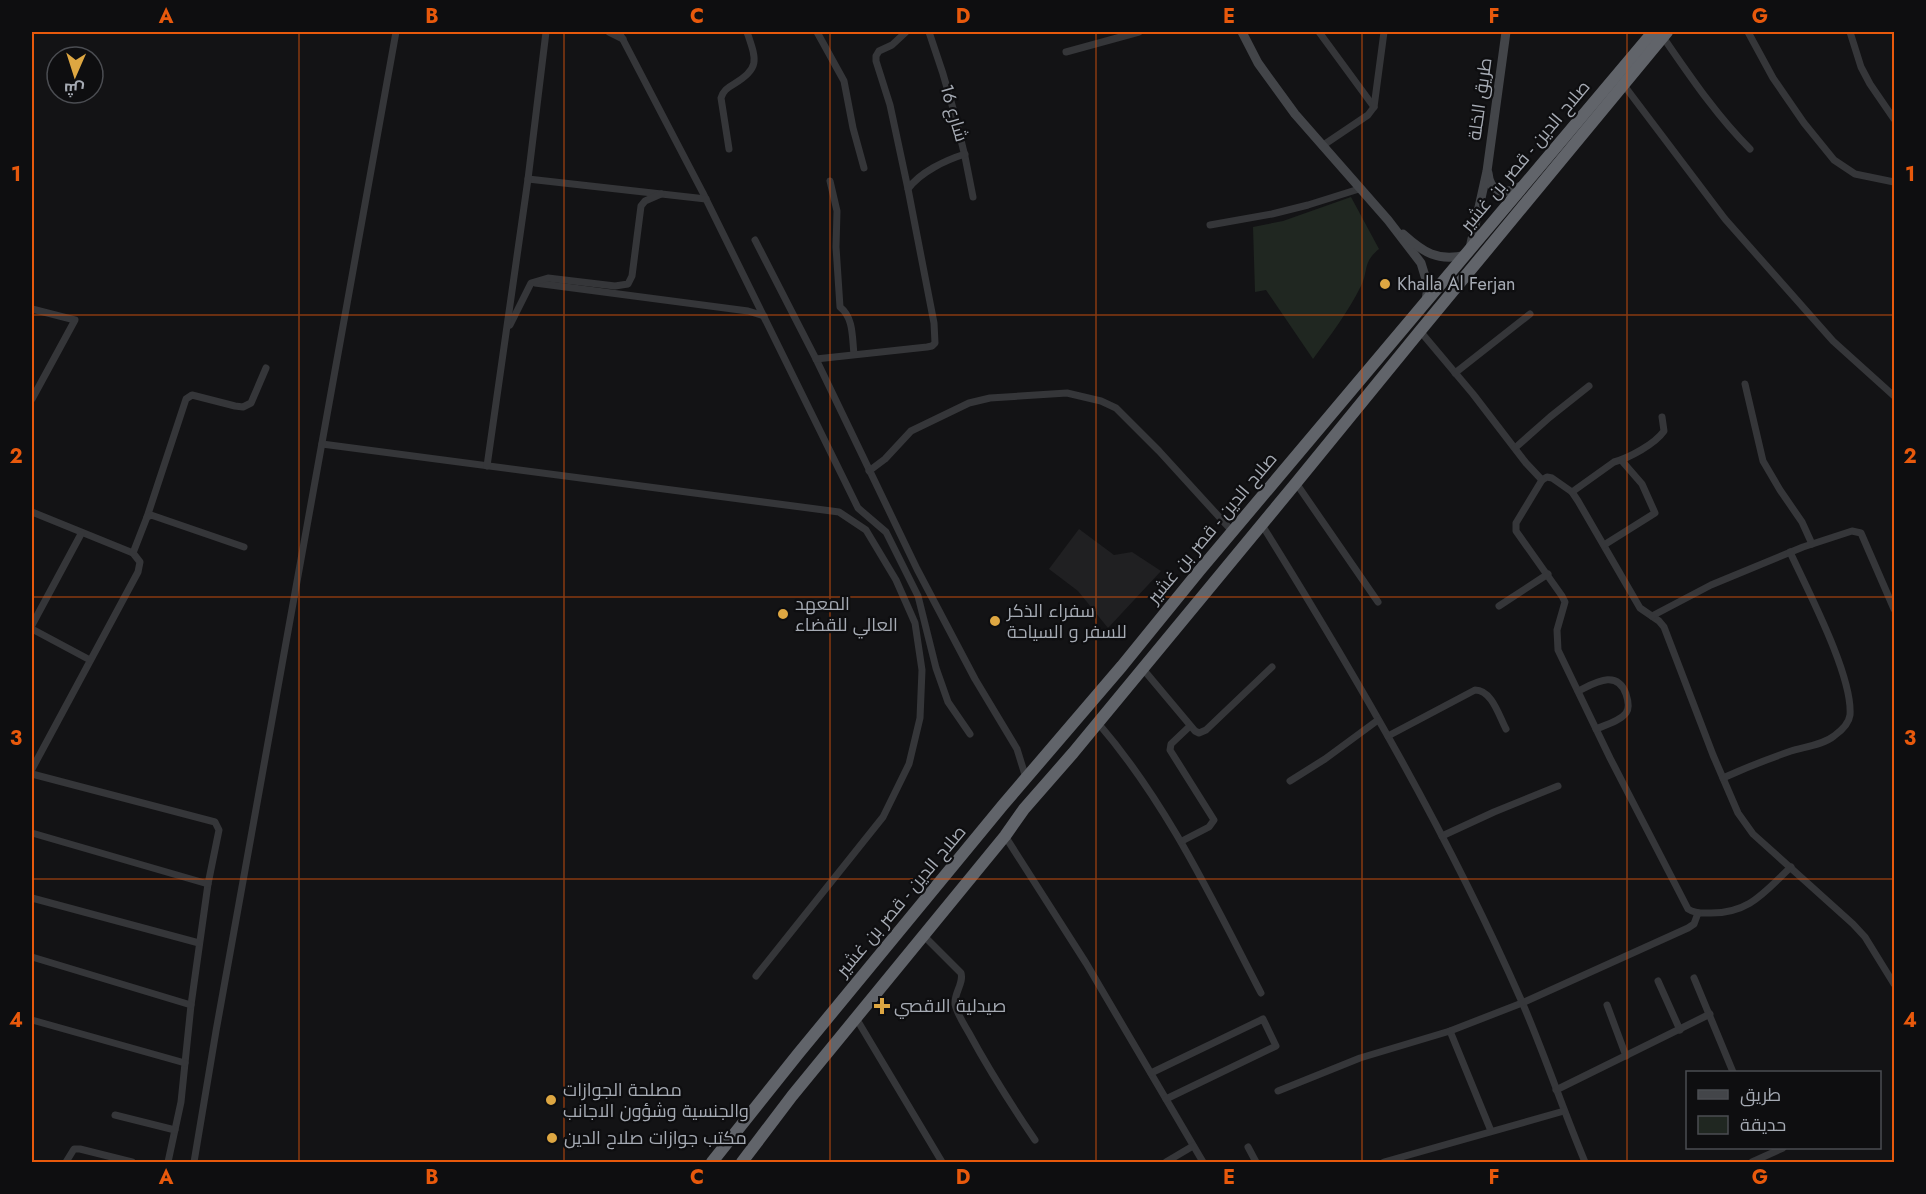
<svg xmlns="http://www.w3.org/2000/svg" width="1926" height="1194" font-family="Jost,Cairo,sans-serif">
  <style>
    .built { fill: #202022 }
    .green { fill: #202721 }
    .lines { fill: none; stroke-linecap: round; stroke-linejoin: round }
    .street { stroke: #353639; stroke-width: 7 }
    .secondary { stroke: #434549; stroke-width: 9 }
    .highway { stroke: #61646a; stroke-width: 12 }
    .grid { fill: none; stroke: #e8590c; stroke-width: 1.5; stroke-opacity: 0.55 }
    .poi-dot { fill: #dea742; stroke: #0e0e10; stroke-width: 2 }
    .labels { text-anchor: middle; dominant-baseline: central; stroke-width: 4.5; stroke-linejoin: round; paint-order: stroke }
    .street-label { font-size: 18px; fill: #a6abb4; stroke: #0e0e10 }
    .poi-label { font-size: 18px; fill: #a6abb4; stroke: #0e0e10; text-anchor: start }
    .neatline { fill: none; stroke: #e8590c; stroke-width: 2 }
    .grid-label { font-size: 20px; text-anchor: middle; font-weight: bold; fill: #e8590c }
  </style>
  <rect width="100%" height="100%" fill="#131315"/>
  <path class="built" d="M1079,529L1114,555L1132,552L1161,571L1108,628L1078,591L1049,569Z"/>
  <path class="green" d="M1351,197L1379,249C1362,263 1369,270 1361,286C1348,312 1330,336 1313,359L1266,290L1255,292L1253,227L1283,221Z"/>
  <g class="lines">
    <g class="street">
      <path d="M609,32L623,39"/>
      <path d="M619,32L703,193L858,508L886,532L918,596L936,668L948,702L970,734"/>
      <path d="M817,32L844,81L853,128L864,168"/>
      <path d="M906,32L892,45L879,51L876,56V61L890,105L908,189"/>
      <path d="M929,32C948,85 963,140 973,197"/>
      <path d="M1319,32L1374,107"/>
      <path d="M1748,32L1773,78L1804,123L1834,160L1855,174L1894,182"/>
      <path d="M1850,32L1861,67L1870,84L1894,119"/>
      <path d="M1663,37C1690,76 1716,115 1750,149"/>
      <path d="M1066,52L1139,32"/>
      <path d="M1623,84L1725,219L1833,341L1894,396"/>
      <path d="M1322,146L1368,115L1374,107L1384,32"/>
      <path d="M729,149L721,98C723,91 727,88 734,84C761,68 756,59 747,32"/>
      <path d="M528,179L706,199"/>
      <path d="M830,181L837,211L836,247L840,307C854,318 852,338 854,354"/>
      <path d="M1210,225L1272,214L1308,205L1359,189"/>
      <path d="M755,240L816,359L917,569L975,679L1017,749L1026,778"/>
      <path d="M535,283L748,311L764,316"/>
      <path d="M32,309L75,320L32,399"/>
      <path d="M510,325L531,283L548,278L615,286L628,284L632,276L641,206L645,201L661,194"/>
      <path d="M1420,331L1473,394L1526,463L1542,480L1547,477L1552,478L1572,492L1578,501L1640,608L1659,621L1664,627L1713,755L1738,813L1753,834L1853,924L1865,937L1894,984"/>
      <path d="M816,359L927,347L932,346L935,343L934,323L908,189C920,172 946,160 965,154"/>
      <path d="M1455,373L1530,314"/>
      <path d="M1745,384L1763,461L1780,490L1802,522L1812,544"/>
      <path d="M322,444L839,512L866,530L896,580L915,623L922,670L920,718L909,764L883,817L756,976"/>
      <path d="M1515,448L1550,417L1589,386"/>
      <path d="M487,466L528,179L546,32"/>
      <path d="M869,471L885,459L911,431L969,403L990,398L1067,393L1101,401L1116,408L1159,451L1232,531"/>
      <path d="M1542,480L1516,523V531L1562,596L1565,602L1557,630L1558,650L1610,758L1688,909C1695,914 1703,913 1711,913C1750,913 1764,892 1791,867"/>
      <path d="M1296,483L1378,602"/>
      <path d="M1572,492L1614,462C1629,458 1655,444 1664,431L1662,417"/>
      <path d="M32,512L133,553L140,562L138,572L32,769"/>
      <path d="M147,517L186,399L192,395L235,406L243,407L251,403L266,368"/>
      <path d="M1262,525C1358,679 1449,836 1522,1002C1545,1055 1563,1110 1585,1162"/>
      <path d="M1604,545L1655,513L1642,484L1622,461"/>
      <path d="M133,553L147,517L151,515L244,547"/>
      <path d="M1499,606L1548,574"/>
      <path d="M1652,616L1711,585L1803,547L1852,531L1861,533L1894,609"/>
      <path d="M32,625L81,534"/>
      <path d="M32,629L90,660"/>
      <path d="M1143,669L1195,731L1199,733L1206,730L1272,667"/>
      <path d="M1578,691C1595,683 1617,669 1626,694C1628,700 1630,708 1626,713C1620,721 1605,725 1596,729"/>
      <path d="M1098,723C1167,803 1212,899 1261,993"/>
      <path d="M1388,736L1475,690C1492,690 1499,716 1506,729"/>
      <path d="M32,774L215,822L219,830L208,884L191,1005L181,1102L168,1162"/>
      <path d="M1723,778C1745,768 1768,759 1791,751C1804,747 1823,745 1834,736C1841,731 1849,723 1850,715C1853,676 1807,589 1790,552"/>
      <path d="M1290,781L1325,759L1378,720"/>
      <path d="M32,833L208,884"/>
      <path d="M1005,836L1086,963L1203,1162"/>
      <path d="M1442,836L1494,812L1558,786"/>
      <path d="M1182,841L1209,827L1214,820L1170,750L1171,744L1190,726"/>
      <path d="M32,898L199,943"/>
      <path d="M923,935L961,973C964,983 954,993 955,1004C957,1014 964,1024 969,1033C989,1070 1012,1106 1035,1140"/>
      <path d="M32,957L191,1005"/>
      <path d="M1694,978L1733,1072"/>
      <path d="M1658,981L1680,1030"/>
      <path d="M1607,1005L1626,1056"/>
      <path d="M856,1018L942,1162"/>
      <path d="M32,1020L185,1063"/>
      <path d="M1450,1031L1491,1131"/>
      <path d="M1151,1073L1263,1019L1276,1046L1166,1099"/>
      <path d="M1556,1090L1710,1014"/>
      <path d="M1278,1091L1360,1058L1450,1031L1522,1003L1688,928L1694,924L1698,913"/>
      <path d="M115,1115L175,1130"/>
      <path d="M1248,1147L1256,1162"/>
      <path d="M66,1162L74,1149H80L132,1162"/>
      <path d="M194,1162L216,1031L396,32"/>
      <path d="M1166,1162L1193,1146"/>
      <path d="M1384,1162L1564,1111"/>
      <path d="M1752,1162L1783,1148"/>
    </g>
    <g class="secondary">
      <path d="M1242,32L1258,63L1295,114L1388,220L1421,263L1428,286L1426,301"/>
      <path d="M1488,173C1490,194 1505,195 1521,186"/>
      <path d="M1403,234C1423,252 1437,262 1466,255"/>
      <path d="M1470,248L1487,171L1506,32"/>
    </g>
    <g class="highway">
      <path d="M712,1162L798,1054L1003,805L1122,666L1200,570L1653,32"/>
      <path d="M742,1162L792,1096L1005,836L1024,809L1073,753L1296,483L1420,331L1667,32"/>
    </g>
  </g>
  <path class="grid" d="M299,32V1162M564,32V1162M830,32V1162M1096,32V1162M1362,32V1162M1627,32V1162M32,315H1894M32,597H1894M32,879H1894"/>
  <g class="poi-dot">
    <circle cx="1385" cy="284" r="6"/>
    <circle cx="783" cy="614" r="6"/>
    <circle cx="995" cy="621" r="6"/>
    <path d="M879 997h6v6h6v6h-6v6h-6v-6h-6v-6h6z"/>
    <circle cx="551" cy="1100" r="6"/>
    <circle cx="552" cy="1138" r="6"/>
  </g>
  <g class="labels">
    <g class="street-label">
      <text transform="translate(1480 99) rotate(-82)">طريق الخلة</text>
      <text transform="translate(954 113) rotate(74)">شارع 16</text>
      <text transform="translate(1525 156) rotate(-50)">صلاح الدين - قصر بن غشير</text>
      <text transform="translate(1212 528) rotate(-50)">صلاح الدين - قصر بن غشير</text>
      <text transform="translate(901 901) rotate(-50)">صلاح الدين - قصر بن غشير</text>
    </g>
    <g class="poi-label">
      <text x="1397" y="284">Khalla Al Ferjan</text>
      <text x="795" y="604">المعهد<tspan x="795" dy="21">العالي للقضاء</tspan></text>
      <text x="1007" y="611">سفراء الذكر<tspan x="1007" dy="21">للسفر و السياحة</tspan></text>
      <text x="894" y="1006">صيدلية الاقصي</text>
      <text x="563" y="1090">مصلحة الجوازات<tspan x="563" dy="21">والجنسية وشؤون الاجانب</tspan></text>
      <text x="564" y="1138">مكتب جوازات صلاح الدين</text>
    </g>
  </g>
  <rect width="1926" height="1194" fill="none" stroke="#0e0e10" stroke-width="66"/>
  <rect x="1686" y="1071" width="195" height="78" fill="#0e0e10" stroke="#4b4d52" stroke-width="1.5"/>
  <rect x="1698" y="1090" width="30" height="9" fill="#434549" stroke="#4b4d52" stroke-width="1.5"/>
  <text x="1740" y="1101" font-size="18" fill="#a6abb4">طريق</text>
  <rect x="1698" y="1116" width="30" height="18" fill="#202721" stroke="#4b4d52" stroke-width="1.5"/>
  <text x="1740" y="1131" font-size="18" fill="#a6abb4">حديقة</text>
  <g transform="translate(75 75) rotate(183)"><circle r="28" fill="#0e0e10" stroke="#4b4d52" stroke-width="1.5"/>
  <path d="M0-4.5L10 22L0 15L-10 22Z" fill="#dea742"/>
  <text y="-9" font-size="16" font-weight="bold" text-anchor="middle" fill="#a6abb4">ش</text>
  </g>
  <rect x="33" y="33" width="1860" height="1128" class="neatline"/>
  <g class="grid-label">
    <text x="166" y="23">A</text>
    <text x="432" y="23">B</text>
    <text x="697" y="23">C</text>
    <text x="963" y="23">D</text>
    <text x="1229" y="23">E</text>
    <text x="1494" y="23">F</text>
    <text x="1760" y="23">G</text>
    <text x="16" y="181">1</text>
    <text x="1910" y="181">1</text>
    <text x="16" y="463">2</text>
    <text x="1910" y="463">2</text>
    <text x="16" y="745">3</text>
    <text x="1910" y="745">3</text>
    <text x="16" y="1027">4</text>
    <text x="1910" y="1027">4</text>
    <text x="166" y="1184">A</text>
    <text x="432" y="1184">B</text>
    <text x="697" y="1184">C</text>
    <text x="963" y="1184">D</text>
    <text x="1229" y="1184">E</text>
    <text x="1494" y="1184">F</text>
    <text x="1760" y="1184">G</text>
  </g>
</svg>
